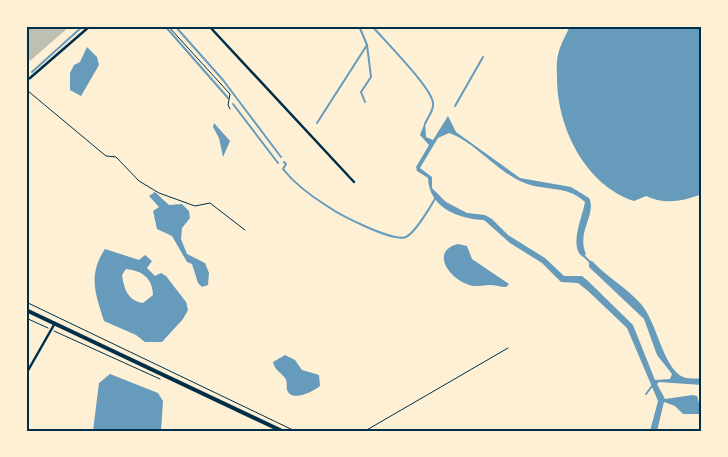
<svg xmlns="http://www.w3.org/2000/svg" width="728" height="457" font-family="Karla,sans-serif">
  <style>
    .water { fill: #669bbc; fill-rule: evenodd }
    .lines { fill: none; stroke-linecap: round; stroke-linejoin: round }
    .stream { stroke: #669bbc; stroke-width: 2 }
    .building { fill: #bec0b2 }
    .path { stroke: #003049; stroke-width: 1 }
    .service { stroke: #003049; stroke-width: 1 }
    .minor { stroke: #003049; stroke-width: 2.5 }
    .secondary { stroke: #003049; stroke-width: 4 }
    .neatline { fill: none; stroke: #003049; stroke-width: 2 }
  </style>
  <rect width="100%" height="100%" fill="#fdf0d5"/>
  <g class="water">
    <path d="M570,26H702V194C684,201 664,205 646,196L634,201C585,185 557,127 557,78C557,71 556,62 558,55C560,45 566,35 570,26Z"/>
    <path d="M87,47L97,57L99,65L81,96L70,90V73L74,65L80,62Z"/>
    <path d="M448,116L456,132L520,178L571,187L589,198C597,214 576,232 586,254L583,257C568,246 583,216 585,202C567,184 541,192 520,181C495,169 473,141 449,133L438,138L420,168L432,177V188L446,202L467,213L485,215L492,219L508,235L545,258L564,276H582L588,281L633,325L655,380L670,379L672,374L657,355L644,319L589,267V261H592C607,277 627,288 641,304C657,322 663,368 683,377C687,379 696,378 702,379V385L659,382L657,384L665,399L693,395L697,396L702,414H683L675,406L664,402L657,431H650L658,401L627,328L588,291L578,283L561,282L542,263L510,243L484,220C459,219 429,208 428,178L417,171L416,167L429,145L420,135L425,122L426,137L433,140Z"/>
    <path d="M214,123L230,141L223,157L219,138L213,127Z"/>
    <path d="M155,192L169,205L182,204L189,211L190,218L182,228L181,239L187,254L205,263L209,273L208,285L202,287L198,283L192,264L187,262L172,236L157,229L153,211L159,207L149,196Z"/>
    <path d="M458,244L467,246L472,259L509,284L506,287C500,287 496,285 490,285C482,285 475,288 467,284C449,278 430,251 458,244Z"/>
    <path d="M105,249L139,260L145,255L152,261L147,268L155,276L161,273L166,276L186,302L188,310L183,319L162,342H145L136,335L104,321C95,293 88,275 105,249ZM126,269C143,271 152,278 153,295L143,303C128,301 124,289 122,275Z"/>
    <path d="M285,355L295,360L302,370L319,375L320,386C314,391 292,403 287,390C286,386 288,382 285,378C281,372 275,371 273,362Z"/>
    <path d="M110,374L158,393L163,401L161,431H93L99,383Z"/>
  </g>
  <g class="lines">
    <g class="stream">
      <path d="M165,26L228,98"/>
      <path d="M175,26L223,80L281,157"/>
      <path d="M372,26C384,40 432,88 433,103C434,111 428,116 425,124"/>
      <path d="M32,72L83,26"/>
      <path d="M365,102L361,92L371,77L367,45"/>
      <path d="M233,104L278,163"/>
      <path d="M455,106L483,57"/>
      <path d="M317,123L367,45L359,26"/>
      <path d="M284,162L286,164L283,169C294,183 311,196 327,206C340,215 392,242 406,237C415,233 431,206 436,197"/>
      <path d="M583,255L590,262"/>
      <path d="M646,394L652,386"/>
    </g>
  </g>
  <path class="building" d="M26,26H70L30,61L26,57Z"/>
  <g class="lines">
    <g class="path">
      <path d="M168,26L230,94L228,105L230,109"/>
      <path d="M26,302L295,431"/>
      <path d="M26,318L48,328"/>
      <path d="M54,331L160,379"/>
    </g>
    <g class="service">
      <path d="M26,84L28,91L106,156L116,157L139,181L159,193L195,206L210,203L245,230"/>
      <path d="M365,431L508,348"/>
    </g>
    <g class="minor">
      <path d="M209,26L354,182"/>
      <path d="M26,79L30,78L90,26"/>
      <path d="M26,374L55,323"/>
    </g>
    <path class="secondary" d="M26,310L282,431"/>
  </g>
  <rect width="728" height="457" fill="none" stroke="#fdf0d5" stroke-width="55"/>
  <rect x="28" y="28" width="672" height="402" class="neatline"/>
</svg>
